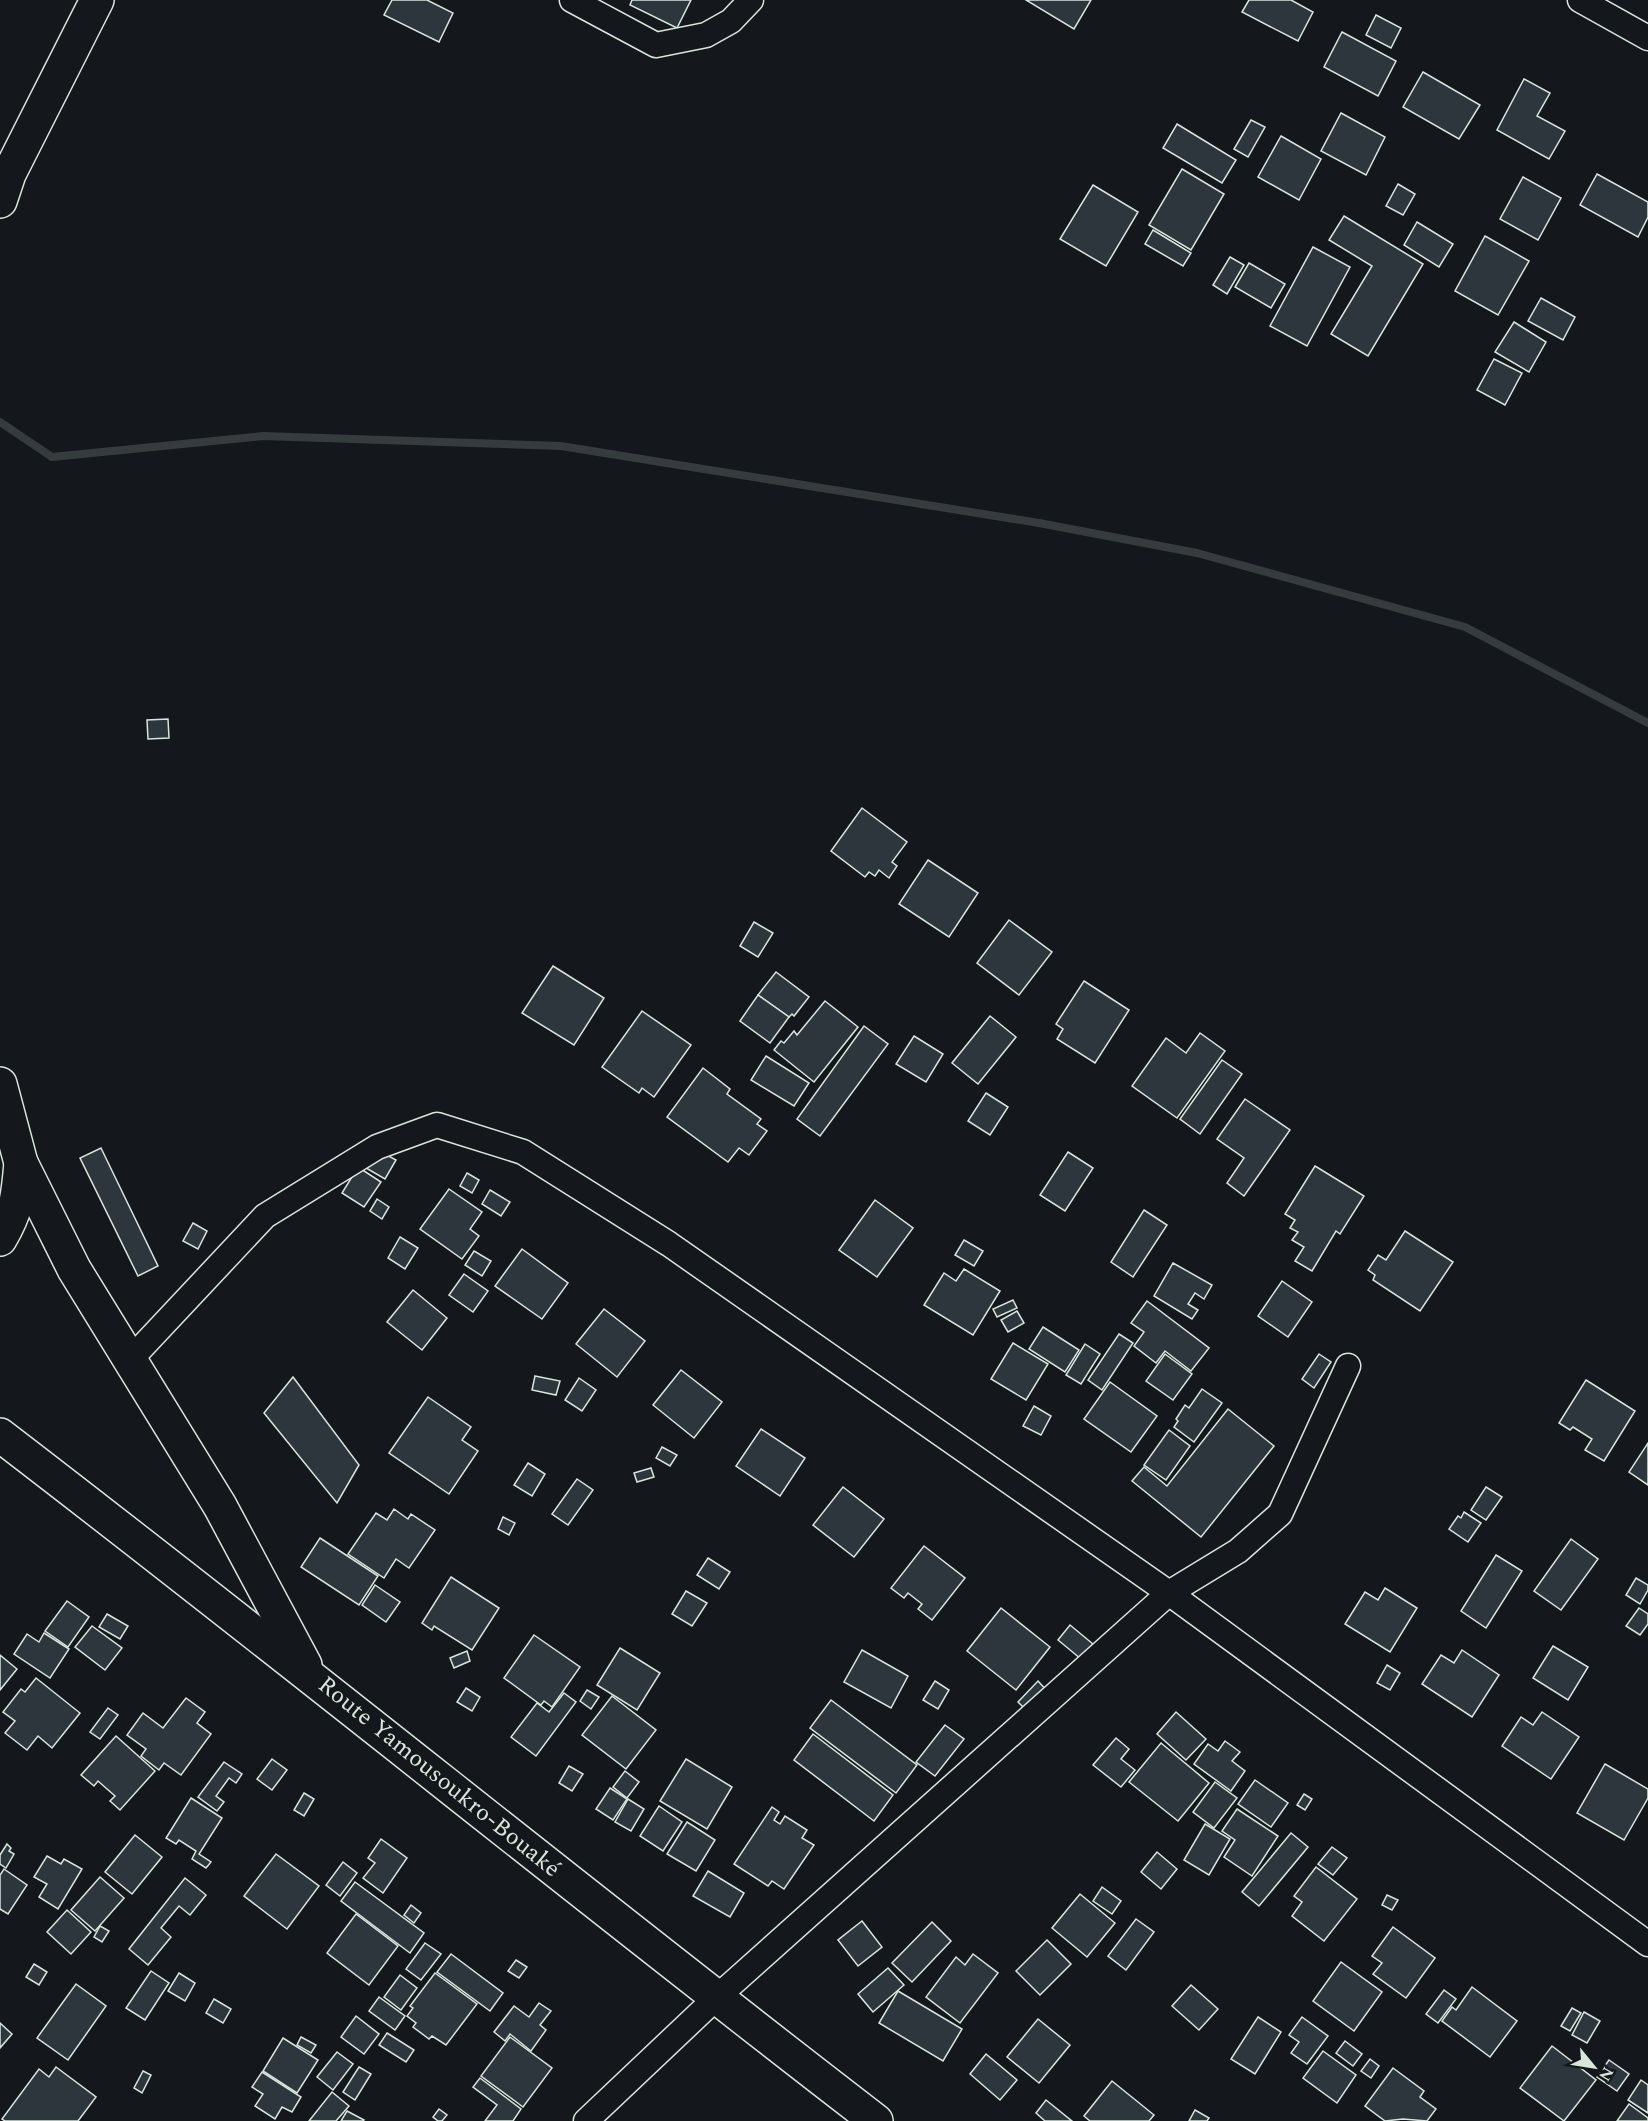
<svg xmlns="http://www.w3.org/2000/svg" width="1648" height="2121" font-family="Spectral,serif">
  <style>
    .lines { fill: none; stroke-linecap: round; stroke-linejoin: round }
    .stream { stroke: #363b3e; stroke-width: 8 }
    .building { fill: #2c363c; stroke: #d8e6dc; stroke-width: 1.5 }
    .street-casing { stroke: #d8e6dc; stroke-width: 27 }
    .highway-casing { stroke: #d8e6dc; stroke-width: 36 }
    .street { stroke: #14181c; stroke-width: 24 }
    .highway { stroke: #14181c; stroke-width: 33 }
    .labels { text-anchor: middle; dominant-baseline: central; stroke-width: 4.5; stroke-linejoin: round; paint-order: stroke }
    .street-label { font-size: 24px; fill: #d8e6dc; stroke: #14181c }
  </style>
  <rect width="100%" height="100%" fill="#14181c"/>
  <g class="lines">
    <path class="stream" d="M0,422L52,457L263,436L561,446L1039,523L1197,553L1465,627L1648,723"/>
  </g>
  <g class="building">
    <path d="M392,0H427L453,13L439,42L384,15Z"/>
    <path d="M632,0H691L677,28L630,5Z"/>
    <path d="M1026,0H1091L1074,29Z"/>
    <path d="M1249,0H1291L1313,12L1298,41L1242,12Z"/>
    <path d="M1376,15L1401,28L1391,48L1366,35Z"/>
    <path d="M1342,32L1396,61L1378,96L1324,67Z"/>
    <path d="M1423,72L1480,105L1459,139L1403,107Z"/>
    <path d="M1524,79L1550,93L1537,116L1565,131L1549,159L1497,130Z"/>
    <path d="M1341,113L1385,137L1366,175L1321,151Z"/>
    <path d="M1251,120L1265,127L1248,157L1234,149Z"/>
    <path d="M1177,124L1236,160L1222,183L1163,148Z"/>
    <path d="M1281,136L1321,159L1299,200L1258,177Z"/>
    <path d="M1182,169L1224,194L1191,250L1149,225Z"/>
    <path d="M1597,174L1648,202V217L1638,237L1580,205Z"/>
    <path d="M1523,177L1561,198L1538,240L1500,219Z"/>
    <path d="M1398,184L1415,194L1403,215L1386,206Z"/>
    <path d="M1093,185L1138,212L1106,266L1060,239Z"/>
    <path d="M1344,216L1423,264L1368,356L1331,334L1372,266L1329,240Z"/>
    <path d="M1417,222L1453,244L1439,267L1404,245Z"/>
    <path d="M1153,230L1191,253L1183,266L1145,244Z"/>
    <path d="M1485,236L1529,261L1498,315L1455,291Z"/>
    <path d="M1313,247L1350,267L1307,346L1270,326Z"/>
    <path d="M1230,257L1244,265L1227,294L1213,285Z"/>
    <path d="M1249,263L1285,284L1271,308L1235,287Z"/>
    <path d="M1541,298L1575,317L1563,340L1528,321Z"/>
    <path d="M1514,322L1546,342L1529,372L1495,352Z"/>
    <path d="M1494,359L1522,373L1505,405L1477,390Z"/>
    <path d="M168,719L169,738L148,739L147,720Z"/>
    <path d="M862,808L907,842L892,862L897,866L889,878L879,870L875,876L869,872L865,877L831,851Z"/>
    <path d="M928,860L978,893L949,937L899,904Z"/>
    <path d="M1009,920L1052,952L1019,995L977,963Z"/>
    <path d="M754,922L773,933L758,957L740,946Z"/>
    <path d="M553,966L604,998L574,1045L522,1013Z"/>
    <path d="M776,972L809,997L794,1016L792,1014L789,1017L758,995Z"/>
    <path d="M1084,981L1129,1010L1095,1063L1057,1039L1063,1029L1056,1024Z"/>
    <path d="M758,995L789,1017L770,1043L740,1021Z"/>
    <path d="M825,1001L858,1027L814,1082L774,1050L781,1041L784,1043L794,1031L797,1035Z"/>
    <path d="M642,1011L691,1045L654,1097L642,1088L639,1093L602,1067Z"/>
    <path d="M990,1016L1016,1037L978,1084L952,1063Z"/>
    <path d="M864,1026L888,1044L820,1136L797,1119Z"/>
    <path d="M1200,1033L1225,1051L1177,1118L1132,1086L1166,1038L1186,1053Z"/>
    <path d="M914,1036L943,1054L926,1082L896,1064Z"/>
    <path d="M766,1056L809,1083L794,1106L751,1080Z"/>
    <path d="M1222,1060L1242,1074L1200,1134L1180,1119Z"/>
    <path d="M703,1068L730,1089L727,1094L761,1119L757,1124L767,1131L749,1155L739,1148L728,1162L667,1117Z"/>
    <path d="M986,1093L1008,1107L990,1135L968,1121Z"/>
    <path d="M1245,1099L1290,1130L1244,1196L1227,1183L1244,1158L1217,1139Z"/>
    <path d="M101,1148L158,1266L138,1276L80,1158Z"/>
    <path d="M376,1149L396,1160L385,1179L366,1168Z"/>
    <path d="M1068,1152L1093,1168L1065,1211L1040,1195Z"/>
    <path d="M1315,1166L1364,1196L1340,1234L1336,1231L1312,1271L1295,1261L1304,1247L1292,1240L1298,1232L1290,1228L1295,1220L1285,1214Z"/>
    <path d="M358,1167L381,1182L364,1207L342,1193Z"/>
    <path d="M467,1173L479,1180L472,1193L460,1186Z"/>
    <path d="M449,1189L482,1212L470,1229L479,1236L462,1259L420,1229Z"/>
    <path d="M490,1190L510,1202L501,1216L482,1204Z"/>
    <path d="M377,1199L389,1207L382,1219L370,1211Z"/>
    <path d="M875,1200L913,1228L877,1277L839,1250Z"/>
    <path d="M1144,1210L1167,1225L1133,1277L1111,1262Z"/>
    <path d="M193,1223L207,1231L198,1249L183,1241Z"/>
    <path d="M1405,1231L1453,1262L1420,1311L1373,1280L1375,1275L1368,1270L1378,1255L1386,1260Z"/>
    <path d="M400,1237L418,1248L405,1269L388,1258Z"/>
    <path d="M964,1240L983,1251L974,1266L955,1255Z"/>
    <path d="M522,1249L568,1283L542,1319L495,1286Z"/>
    <path d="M474,1251L491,1261L482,1276L465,1265Z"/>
    <path d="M1173,1263L1212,1285L1204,1299L1195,1293L1188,1304L1198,1310L1192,1319L1154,1296Z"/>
    <path d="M964,1269L1000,1291L973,1335L924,1305L944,1273L956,1281Z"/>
    <path d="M464,1274L488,1291L473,1312L449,1295Z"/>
    <path d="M1282,1281L1312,1302L1288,1337L1258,1316Z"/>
    <path d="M413,1290L447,1318L422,1350L387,1322Z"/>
    <path d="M1013,1300L1017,1308L997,1317L993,1309Z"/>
    <path d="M1147,1301L1209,1348L1191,1371L1165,1351L1156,1363L1134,1346L1144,1332L1131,1323Z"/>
    <path d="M604,1309L645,1341L617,1377L576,1344Z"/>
    <path d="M1017,1311L1024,1323L1008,1332L1001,1320Z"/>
    <path d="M1043,1327L1079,1350L1065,1372L1029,1349Z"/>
    <path d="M1119,1334L1133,1343L1102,1390L1088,1380Z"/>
    <path d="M1013,1343L1048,1364L1026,1400L991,1379Z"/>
    <path d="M1085,1344L1100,1354L1081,1384L1066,1375Z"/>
    <path d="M1165,1354L1192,1374L1173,1400L1146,1381Z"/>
    <path d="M1319,1354L1331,1362L1314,1388L1302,1379Z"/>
    <path d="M681,1370L722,1402L694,1438L653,1405Z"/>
    <path d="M535,1376L560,1381L556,1395L532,1390Z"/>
    <path d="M293,1377L359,1465L337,1503L264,1413Z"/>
    <path d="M579,1378L596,1390L582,1411L565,1400Z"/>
    <path d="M1586,1380L1635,1411L1604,1461L1585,1450L1592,1439L1573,1427L1570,1430L1559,1423Z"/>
    <path d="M1110,1382L1157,1416L1131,1452L1084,1419Z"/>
    <path d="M1202,1389L1222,1403L1194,1442L1174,1427L1178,1421L1176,1419L1185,1405L1189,1408Z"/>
    <path d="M428,1397L471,1427L462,1440L478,1451L449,1494L389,1453Z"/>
    <path d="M1034,1406L1051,1416L1041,1435L1023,1426Z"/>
    <path d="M1228,1409L1274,1446L1201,1537L1132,1481L1144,1467L1167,1486Z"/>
    <path d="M761,1429L805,1458L780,1496L736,1466Z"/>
    <path d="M1169,1430L1190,1446L1166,1480L1144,1465Z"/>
    <path d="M1648,1443V1485L1629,1472Z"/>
    <path d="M662,1447L677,1455L670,1466L656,1458Z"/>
    <path d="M528,1463L545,1474L532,1496L514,1485Z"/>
    <path d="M651,1468L654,1477L637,1482L634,1473Z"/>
    <path d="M577,1479L593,1490L568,1525L552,1514Z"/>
    <path d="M843,1487L884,1519L854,1557L813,1525Z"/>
    <path d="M1486,1487L1502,1497L1486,1520L1471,1510Z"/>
    <path d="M394,1509L408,1519L411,1514L435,1530L409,1568L396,1559L384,1578L348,1554L376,1513L387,1520Z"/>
    <path d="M1464,1512L1481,1523L1468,1542L1449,1529L1458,1516L1461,1518Z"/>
    <path d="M503,1517L515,1523L509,1535L498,1529Z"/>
    <path d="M320,1538L378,1576L359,1605L301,1567Z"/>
    <path d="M1571,1539L1598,1559L1561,1610L1534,1591Z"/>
    <path d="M924,1546L965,1578L932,1620L918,1609L922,1604L908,1593L904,1598L891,1588Z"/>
    <path d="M1496,1555L1522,1571L1486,1628L1461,1611Z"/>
    <path d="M708,1558L730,1572L719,1589L697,1575Z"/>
    <path d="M451,1577L499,1608L472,1650L434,1626L432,1630L422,1623Z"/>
    <path d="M1636,1578L1648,1585V1590L1640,1604L1626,1595Z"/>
    <path d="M375,1585L400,1602L386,1622L362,1605Z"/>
    <path d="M1385,1588L1417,1608L1390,1652L1345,1624L1365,1592L1378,1600Z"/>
    <path d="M686,1591L707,1603L692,1626L672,1614Z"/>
    <path d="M67,1601L89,1617L68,1647L45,1631Z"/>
    <path d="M1001,1608L1050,1647L1016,1690L967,1651Z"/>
    <path d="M1639,1608L1648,1614V1624L1640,1635L1626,1626Z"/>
    <path d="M107,1614L128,1626L120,1639L99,1627Z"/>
    <path d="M1070,1625L1093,1644L1081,1659L1058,1640Z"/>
    <path d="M92,1626L122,1648L105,1670L75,1647Z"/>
    <path d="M44,1633L69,1649L50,1678L14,1654L27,1634L39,1642Z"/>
    <path d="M534,1635L580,1667L552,1707L544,1701L541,1705L504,1678Z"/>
    <path d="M1553,1646L1588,1667L1568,1700L1533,1678Z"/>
    <path d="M620,1648L660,1673L637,1710L597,1685Z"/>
    <path d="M862,1650L908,1676L891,1708L844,1682Z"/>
    <path d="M1462,1650L1499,1675L1472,1717L1422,1684L1441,1655L1454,1663Z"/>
    <path d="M467,1651L470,1661L454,1668L450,1658Z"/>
    <path d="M0,1655L17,1669L0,1690Z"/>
    <path d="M1387,1665L1400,1673L1390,1690L1377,1683Z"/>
    <path d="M36,1678L80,1713L52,1748L38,1736L27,1750L5,1733L15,1721L3,1712L21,1689L25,1692Z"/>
    <path d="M935,1681L949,1690L938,1709L923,1700Z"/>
    <path d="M1038,1681L1049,1693L1029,1713L1018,1702Z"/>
    <path d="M466,1688L480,1697L472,1711L457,1702Z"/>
    <path d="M587,1690L599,1697L591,1709L580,1701Z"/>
    <path d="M564,1693L576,1702L536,1756L511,1737L537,1703L549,1712Z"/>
    <path d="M612,1696L656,1730L626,1769L582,1735Z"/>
    <path d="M186,1698L205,1712L197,1723L211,1734L181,1775L164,1763L159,1770L141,1756L146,1749L127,1735L143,1713L163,1728Z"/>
    <path d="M831,1700L917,1765L896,1793L810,1728Z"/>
    <path d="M108,1708L118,1715L100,1739L90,1732Z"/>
    <path d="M1176,1712L1206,1739L1186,1760L1157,1734Z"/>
    <path d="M1542,1712L1579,1737L1551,1779L1502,1746L1521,1717L1533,1725Z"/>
    <path d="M945,1725L964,1739L935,1776L916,1762Z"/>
    <path d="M813,1734L893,1795L874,1821L794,1760Z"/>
    <path d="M116,1736L155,1771L120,1810L110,1801L115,1796L98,1781L94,1786L81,1775Z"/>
    <path d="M1116,1738L1129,1749L1121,1759L1135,1770L1121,1787L1093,1765Z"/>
    <path d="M1225,1741L1240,1752L1232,1761L1245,1771L1231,1791L1194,1764L1208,1744L1218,1751Z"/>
    <path d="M1161,1743L1209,1783L1178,1821L1129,1782Z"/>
    <path d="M272,1759L287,1770L272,1790L257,1779Z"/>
    <path d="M686,1759L732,1787L707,1829L660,1801Z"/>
    <path d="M224,1762L242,1774L236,1783L229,1778L216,1796L224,1802L217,1811L198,1797Z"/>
    <path d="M1605,1764L1648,1789V1798L1624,1840L1577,1813Z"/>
    <path d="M569,1766L583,1774L572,1791L559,1783Z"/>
    <path d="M625,1771L639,1782L627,1798L613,1787Z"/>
    <path d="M1255,1780L1288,1803L1271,1827L1238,1804Z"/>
    <path d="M1215,1782L1237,1798L1214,1828L1193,1812Z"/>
    <path d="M610,1788L627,1799L613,1820L596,1809Z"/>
    <path d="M304,1793L314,1799L304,1816L294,1810Z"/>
    <path d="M1304,1794L1312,1799L1305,1810L1297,1805Z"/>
    <path d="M191,1798L222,1818L199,1854L211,1862L206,1868L192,1859L196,1851L179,1840L176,1844L166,1838Z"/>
    <path d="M628,1799L644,1809L631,1831L615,1822Z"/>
    <path d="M659,1806L682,1822L663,1851L640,1836Z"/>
    <path d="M772,1807L779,1812L774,1820L780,1824L785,1816L807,1830L802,1838L814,1845L784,1889L772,1881L768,1886L734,1864Z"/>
    <path d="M1237,1809L1278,1836L1252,1876L1224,1857L1235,1840L1222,1831Z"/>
    <path d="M687,1822L715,1840L696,1871L667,1854Z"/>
    <path d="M1205,1824L1230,1839L1209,1875L1184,1860Z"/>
    <path d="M1291,1833L1308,1847L1259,1906L1242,1892Z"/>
    <path d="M135,1835L162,1857L132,1894L105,1872Z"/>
    <path d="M381,1839L407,1858L383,1893L363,1878L375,1863L368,1858Z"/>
    <path d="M7,1844L11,1848L9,1851L14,1854L6,1868L0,1864V1855Z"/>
    <path d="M1332,1847L1347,1858L1333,1875L1318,1864Z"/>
    <path d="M1157,1852L1177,1869L1161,1889L1141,1872Z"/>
    <path d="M276,1854L319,1886L287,1929L244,1896Z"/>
    <path d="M47,1856L61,1864L64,1859L82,1869L58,1909L39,1897L47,1884L34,1877Z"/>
    <path d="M343,1862L357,1873L340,1896L326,1885Z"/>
    <path d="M1316,1867L1357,1899L1324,1941L1292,1916L1302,1902L1294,1896Z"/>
    <path d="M4,1869L27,1885L8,1914L0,1909V1875Z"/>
    <path d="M708,1871L744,1893L730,1917L693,1896Z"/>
    <path d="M100,1877L124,1898L95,1931L71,1910Z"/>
    <path d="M185,1878L206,1895L190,1915L179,1906L161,1928L171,1937L148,1965L129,1949Z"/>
    <path d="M355,1882L424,1933L410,1953L341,1901Z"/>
    <path d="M1102,1887L1121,1901L1112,1914L1093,1901Z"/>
    <path d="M1080,1894L1115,1923L1087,1957L1052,1928Z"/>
    <path d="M1387,1895L1398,1900L1392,1910L1382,1905Z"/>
    <path d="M411,1905L421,1913L414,1923L404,1915Z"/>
    <path d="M67,1910L91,1932L71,1954L47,1932Z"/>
    <path d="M356,1914L398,1946L369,1985L327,1953Z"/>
    <path d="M1136,1919L1154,1932L1126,1970L1108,1956Z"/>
    <path d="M862,1921L882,1947L858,1966L838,1940Z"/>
    <path d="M932,1922L951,1941L912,1982L892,1963Z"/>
    <path d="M100,1926L109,1931L102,1942L94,1937Z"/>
    <path d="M1393,1927L1435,1958L1406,1998L1373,1974L1382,1963L1372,1956Z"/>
    <path d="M1047,1940L1071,1964L1040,1995L1016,1971Z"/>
    <path d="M425,1943L441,1954L421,1980L406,1969Z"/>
    <path d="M451,1954L503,1993L490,2011L437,1972Z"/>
    <path d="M973,1954L998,1973L960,2023L926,1997L956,1957L965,1965Z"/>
    <path d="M516,1960L527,1967L519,1978L508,1971Z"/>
    <path d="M1341,1962L1382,1992L1354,2031L1313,2001Z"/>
    <path d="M34,1964L47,1972L39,1985L26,1977Z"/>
    <path d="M888,1968L904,1985L873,2012L858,1994Z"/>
    <path d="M151,1971L169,1983L145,2020L126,2008Z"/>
    <path d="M179,1973L195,1983L185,2001L168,1991Z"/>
    <path d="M435,1973L477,2004L446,2045L432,2036L429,2039L413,2027L416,2023L407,2016L413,2008L410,2006Z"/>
    <path d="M400,1975L417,1988L401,2010L384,1997Z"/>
    <path d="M76,1984L106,2006L68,2060L37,2038Z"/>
    <path d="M1191,1985L1218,2009L1199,2030L1172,2006Z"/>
    <path d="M1472,1987L1517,2021L1490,2057L1442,2021L1452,2007L1456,2010Z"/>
    <path d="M1444,1990L1456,1999L1438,2023L1426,2014Z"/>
    <path d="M898,1991L962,2029L943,2061L879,2023Z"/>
    <path d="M379,1997L405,2016L395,2030L369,2011Z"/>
    <path d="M214,1999L231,2009L223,2023L206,2013Z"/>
    <path d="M539,2003L551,2011L540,2025L546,2030L531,2051L510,2034L505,2041L494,2032L514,2006L529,2017Z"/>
    <path d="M1572,2008L1581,2013L1570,2031L1561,2026Z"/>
    <path d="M1584,2012L1600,2021L1587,2043L1572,2035Z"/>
    <path d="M356,2016L379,2034L364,2054L341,2037Z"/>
    <path d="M1258,2017L1281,2032L1255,2074L1231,2059Z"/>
    <path d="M1302,2017L1328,2036L1307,2064L1291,2053L1299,2042L1289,2035Z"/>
    <path d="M1038,2019L1070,2045L1039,2083L1007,2057Z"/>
    <path d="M0,2023L12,2034L0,2048Z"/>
    <path d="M387,2033L414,2050L406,2062L379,2045Z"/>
    <path d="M301,2037L316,2045L311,2053L297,2045Z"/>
    <path d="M510,2037L552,2068L523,2107L481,2076Z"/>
    <path d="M283,2038L318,2060L297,2093L263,2071Z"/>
    <path d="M1345,2041L1362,2054L1353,2066L1336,2053Z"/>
    <path d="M1552,2046L1596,2080L1564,2121L1520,2088Z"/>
    <path d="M1323,2051L1356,2075L1337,2103L1303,2078Z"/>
    <path d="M337,2052L353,2064L333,2090L317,2077Z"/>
    <path d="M986,2054L1017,2080L1000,2100L970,2074Z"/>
    <path d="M1370,2059L1379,2066L1371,2078L1361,2071Z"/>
    <path d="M1609,2060L1629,2074L1617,2091L1597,2077Z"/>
    <path d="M56,2067L96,2097L78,2121H5L2,2119L39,2069L49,2077Z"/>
    <path d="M359,2067L371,2074L355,2100L343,2092Z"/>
    <path d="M1393,2068L1424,2091L1420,2097L1436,2109L1427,2121L1403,2119L1385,2121L1365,2106Z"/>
    <path d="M143,2071L151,2075L142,2093L134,2088Z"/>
    <path d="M262,2072L301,2097L292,2112L282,2107L275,2119L255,2106L263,2094L252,2087Z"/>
    <path d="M480,2078L521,2109L513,2121H485L497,2105L473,2087Z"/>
    <path d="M1641,2080L1648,2085V2113L1628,2100Z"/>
    <path d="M1112,2081L1154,2115L1149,2121H1090L1084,2116Z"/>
    <path d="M332,2092L349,2106L336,2121H309Z"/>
    <path d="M1046,2100L1072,2121H1045L1036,2113Z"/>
    <path d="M1629,2104L1648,2118V2121H1617Z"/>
    <path d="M439,2109L447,2115L442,2121H438L433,2117Z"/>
    <path d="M1195,2110L1209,2118L1207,2121H1189Z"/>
    <path d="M347,2111L364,2120L363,2121H341Z"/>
  </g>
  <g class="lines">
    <defs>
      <g id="street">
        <path d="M572,0L656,45L706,35L731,21L751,0"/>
        <path d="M1580,0L1648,38"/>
        <path d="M129,1361L265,1216L377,1147L437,1125L523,1152L669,1244L1169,1593L1648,1944"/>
        <path d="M586,2121L716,1998L1169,1593L1238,1551L1280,1514L1348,1366"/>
      </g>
      <g id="highway">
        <path d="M0,201L9,174L97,0"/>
        <path d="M0,1084L21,1163L74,1269L220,1506L305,1665"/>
        <path d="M0,1239C17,1210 18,1197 21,1163"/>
        <path d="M0,1435C295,1661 582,1895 876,2121"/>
      </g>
    </defs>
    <use href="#street" class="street-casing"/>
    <use href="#highway" class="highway-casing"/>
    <use href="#street" class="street"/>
    <use href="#highway" class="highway"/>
  </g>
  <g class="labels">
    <g class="street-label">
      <text transform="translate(439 1777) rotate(39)">Route Yamousoukro-Bouaké</text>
    </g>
  </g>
  <g transform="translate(1594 2067) rotate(120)" stroke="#14181c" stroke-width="4.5" paint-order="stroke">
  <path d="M0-4.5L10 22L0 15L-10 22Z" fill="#d8e6dc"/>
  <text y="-9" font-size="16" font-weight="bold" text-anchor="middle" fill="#d8e6dc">N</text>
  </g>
</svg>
